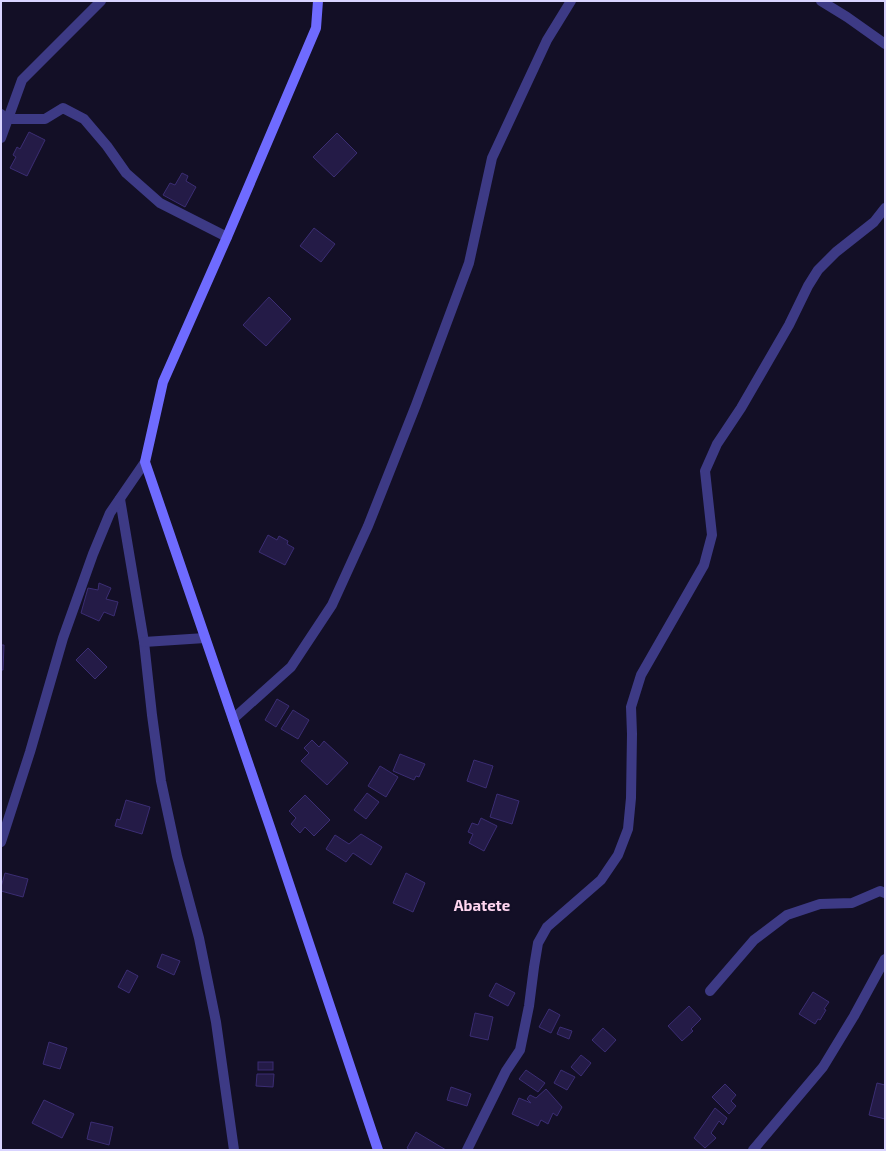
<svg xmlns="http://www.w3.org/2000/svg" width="886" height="1151" font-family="'Exo 2',sans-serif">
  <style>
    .building { fill: #241b47; stroke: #3b2d73 }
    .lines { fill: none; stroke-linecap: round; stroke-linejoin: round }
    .minor { stroke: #3d3a85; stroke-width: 10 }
    .secondary { stroke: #6f6bff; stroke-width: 10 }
    .labels { text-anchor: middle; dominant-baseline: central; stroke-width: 3.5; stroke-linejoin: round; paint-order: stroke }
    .quarter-label { font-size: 15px; font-weight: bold; fill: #ffd6f0; stroke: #130f26 }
  </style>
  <rect width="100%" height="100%" fill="#130f26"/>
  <g class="building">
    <path d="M29,132L45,140L27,176L10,168L16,157L13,155L17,147L20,149Z"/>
    <path d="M337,133L357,153L334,177L313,157Z"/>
    <path d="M182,173L188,176L186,181L196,187L185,207L163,195L170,183L175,185Z"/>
    <path d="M314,228L335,244L321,262L300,246Z"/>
    <path d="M269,297L291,319L266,346L243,325Z"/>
    <path d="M268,535L277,540L279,536L288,541L287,544L294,548L285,565L259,552Z"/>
    <path d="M99,583L111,588L106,599L118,602L114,616L104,612L99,621L81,613L88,588L98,590Z"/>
    <path d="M1,645H4L3,670H1Z"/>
    <path d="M88,648L107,667L95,679L76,660Z"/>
    <path d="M277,699L289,706L276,727L265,720Z"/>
    <path d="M293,710L309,720L298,739L281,729Z"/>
    <path d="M312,740L319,747L324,741L348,763L327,785L301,761L309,753L304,748Z"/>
    <path d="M400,754L425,764L419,777L416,776L414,780L393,771Z"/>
    <path d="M474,760L493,766L486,788L467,781Z"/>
    <path d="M380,766L398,777L386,797L368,786Z"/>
    <path d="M367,793L379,802L366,819L354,810Z"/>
    <path d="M497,794L519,801L512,824L490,817Z"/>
    <path d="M305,795L330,820L314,836L305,827L300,833L291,824L296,818L289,811Z"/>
    <path d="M126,800L150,807L142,834L115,826L117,819L120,820Z"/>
    <path d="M481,818L497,826L484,851L469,843L473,834L468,832L472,823L478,825Z"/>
    <path d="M361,834L382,847L371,865L353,853L346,862L326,849L335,835L349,844Z"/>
    <path d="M5,873L28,879L23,897L1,891V887Z"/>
    <path d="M406,873L425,883L413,912L393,903Z"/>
    <path d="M162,954L180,961L174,975L157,967Z"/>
    <path d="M127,970L138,976L129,993L118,987Z"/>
    <path d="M496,983L515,993L508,1006L489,996Z"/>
    <path d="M813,992L829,1002L824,1009L826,1010L820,1020L818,1019L815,1024L799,1014Z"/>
    <path d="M689,1006L701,1019L691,1029L693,1031L682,1041L668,1026Z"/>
    <path d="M549,1009L560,1015L551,1033L539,1027Z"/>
    <path d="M475,1013L493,1017L488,1040L470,1036Z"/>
    <path d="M560,1027L572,1031L569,1039L557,1034Z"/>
    <path d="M603,1028L616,1040L605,1052L592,1040Z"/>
    <path d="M49,1042L67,1048L60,1069L43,1064Z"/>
    <path d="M581,1055L591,1063L581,1076L571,1067Z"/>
    <rect x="258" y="1062" width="15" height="8"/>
    <path d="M526,1070L545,1083L538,1092L519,1079Z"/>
    <path d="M561,1070L575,1077L567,1090L554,1083Z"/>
    <path d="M257,1074H274L273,1087L256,1086Z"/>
    <path d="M877,1083L885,1085V1119L869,1115Z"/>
    <path d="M725,1084L736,1095L731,1101L736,1106L729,1114L712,1097Z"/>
    <path d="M451,1087L471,1094L467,1106L447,1100Z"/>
    <path d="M546,1089L562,1107L557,1116L553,1113L548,1124L541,1120L538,1126L512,1114L519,1098L531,1103L527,1099L530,1095L536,1098Z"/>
    <path d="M44,1100L74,1114L62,1138L32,1123Z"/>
    <path d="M715,1108L727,1118L723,1125L719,1121L711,1133L716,1138L705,1148L694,1138Z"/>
    <path d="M91,1122L113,1127L109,1145L87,1139Z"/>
    <path d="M416,1132L446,1150H410L407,1148Z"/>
  </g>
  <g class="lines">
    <g class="minor">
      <path d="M821,1L847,17L885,44"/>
      <path d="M1,114L7,119H45L63,108L84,119L107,146L126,173L160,203L227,237"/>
      <path d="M1,138L22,80L101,1"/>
      <path d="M120,499L144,642L152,715L161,781L177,856L199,938L216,1022L234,1150"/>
      <path d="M144,642L205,638"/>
      <path d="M233,719L291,667L332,605L368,526L416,405L469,263L492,158L547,40L571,1"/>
      <path d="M1,842L30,752L63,638L93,554L110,513L145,462"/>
      <path d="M710,991L754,940L787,915L820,904L852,903L880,891L885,893"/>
      <path d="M467,1150L506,1071L520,1050L529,1006L534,967L538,943L547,927L601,880L618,855L628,829L631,798L632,734L631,707L641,675L704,565L712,535L705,471L717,444L741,408L789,325L808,286L818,270L836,252L874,222L885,208"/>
      <path d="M753,1150L823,1067L854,1016L885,959"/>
    </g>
    <path class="secondary" d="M318,1L316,28L227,237L163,382L145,462L270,827L378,1150"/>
  </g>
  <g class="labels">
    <g class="quarter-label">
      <text x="482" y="905">Abatete</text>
    </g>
  </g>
  <rect width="886" height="1151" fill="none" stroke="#d9d4ff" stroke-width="4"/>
</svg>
